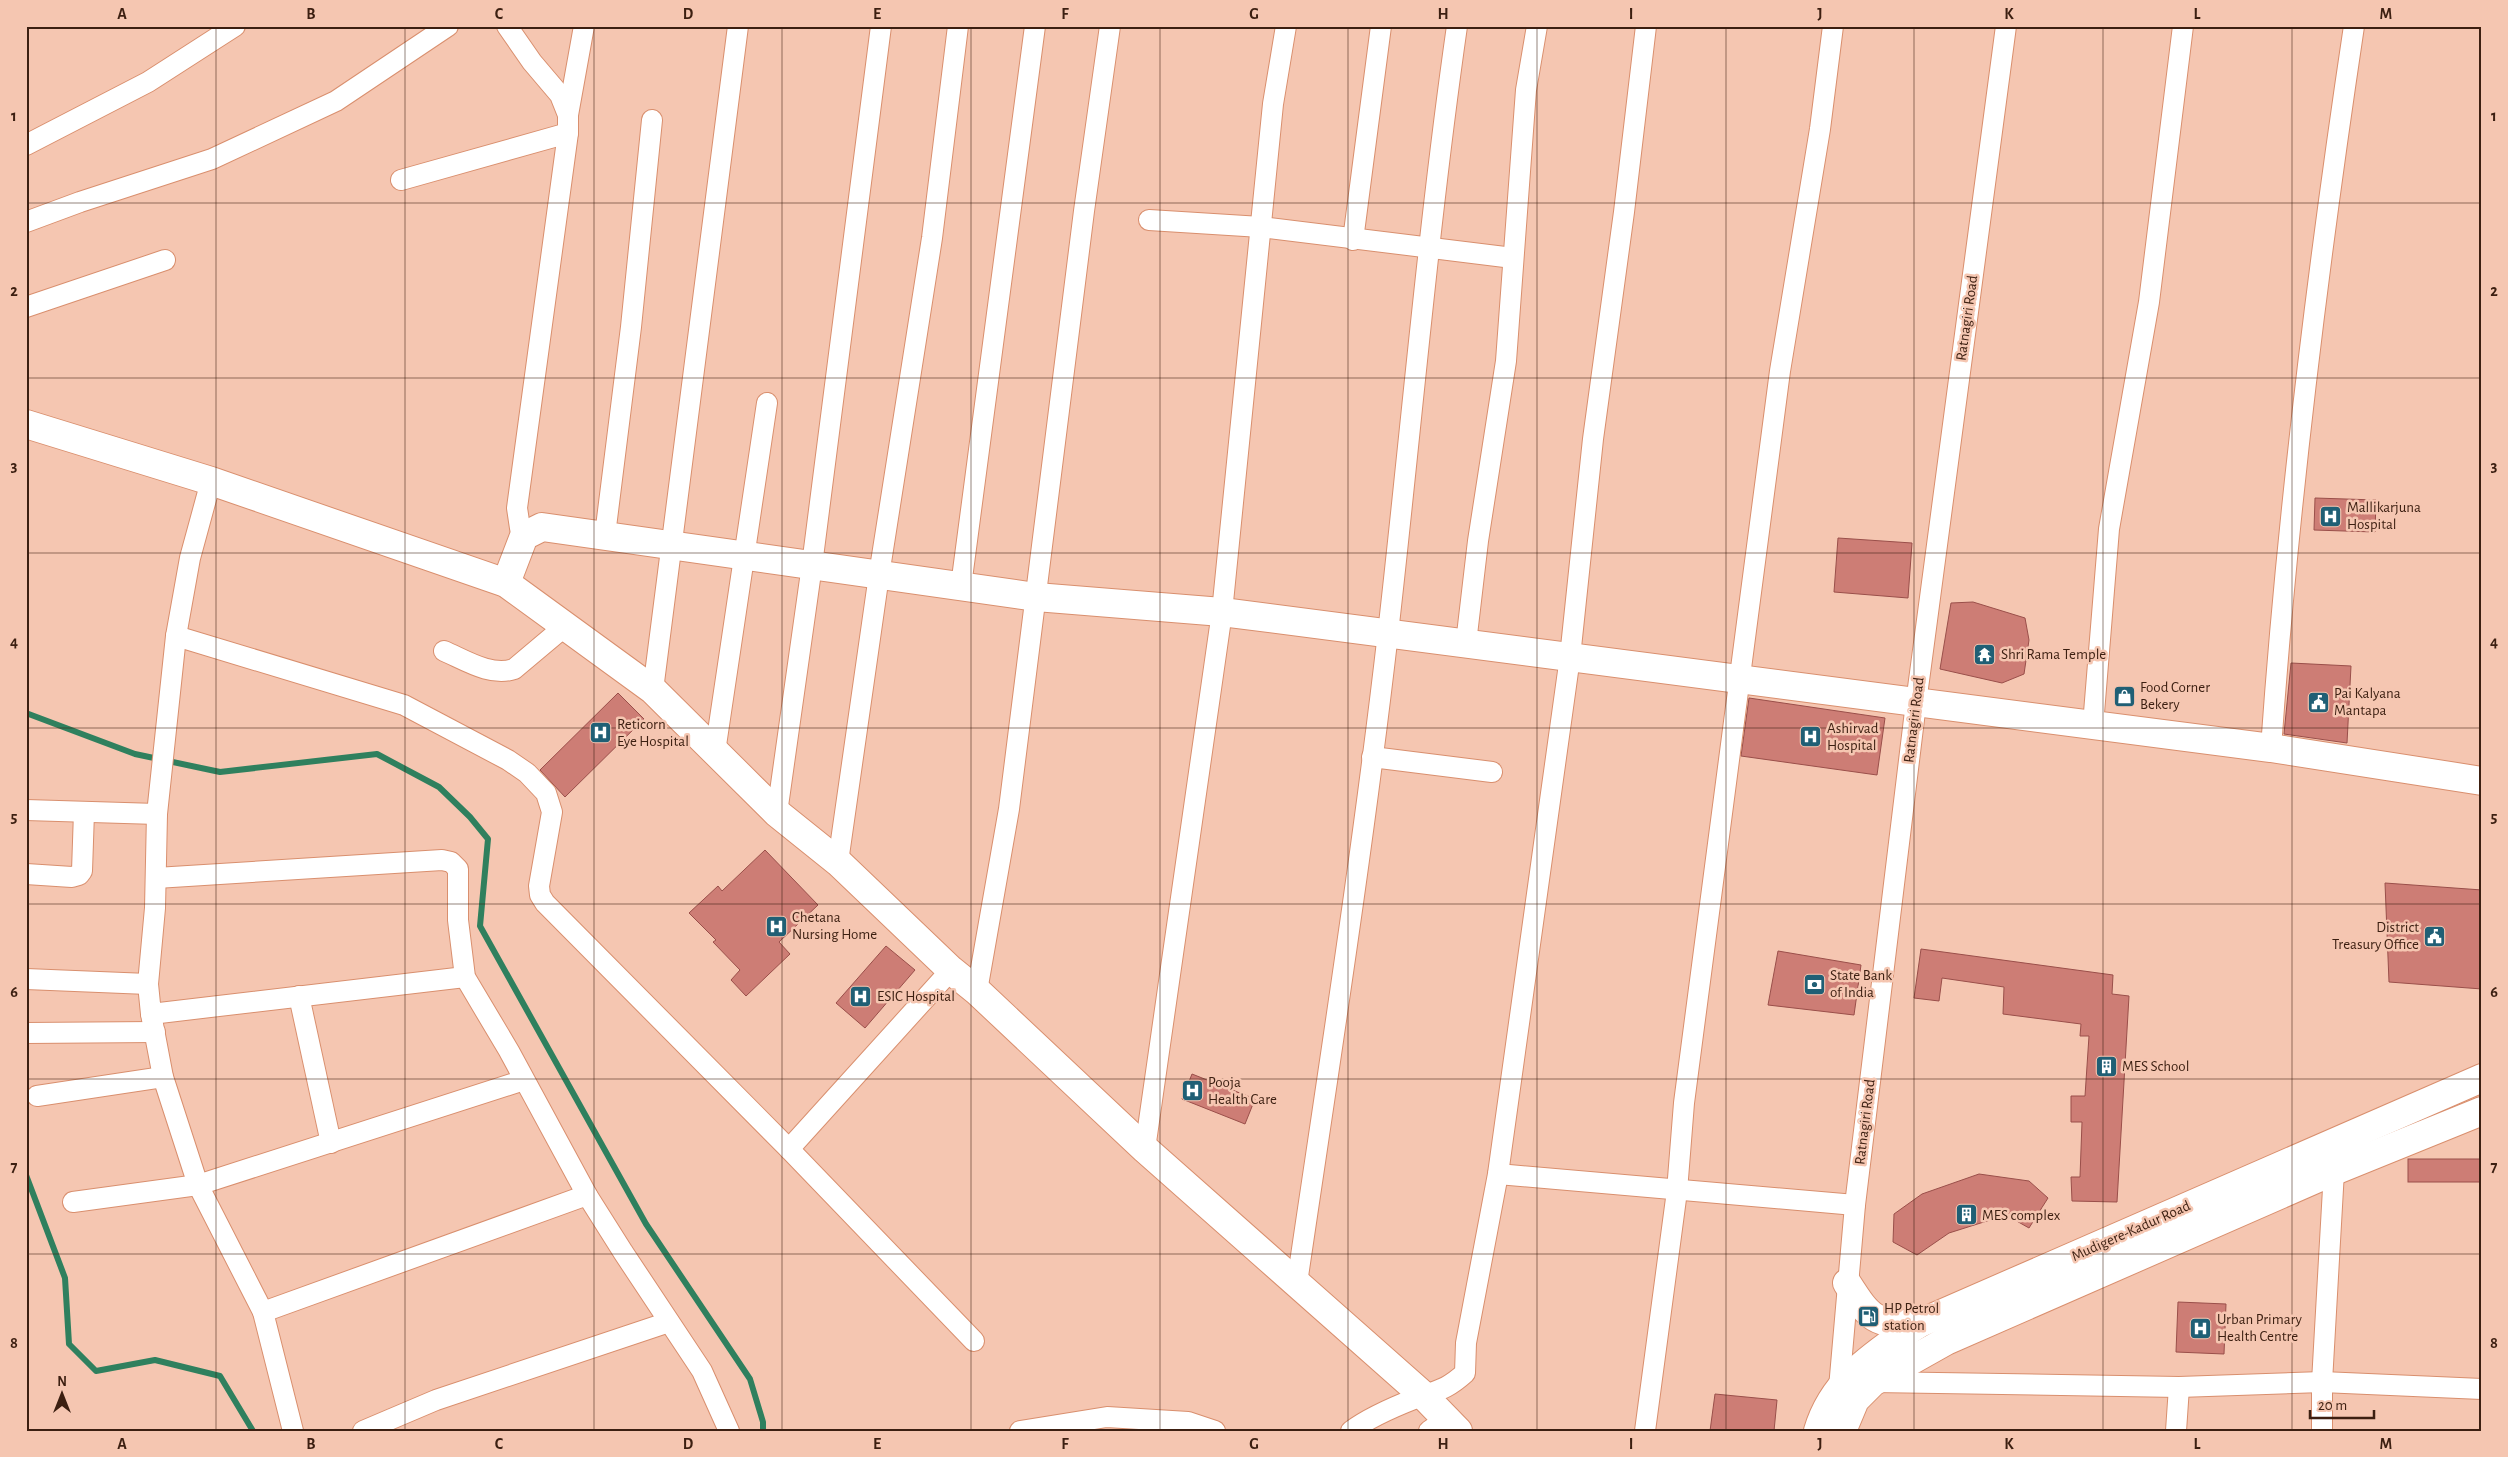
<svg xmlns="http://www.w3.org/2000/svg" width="2508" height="1457" font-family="'Alegreya Sans',sans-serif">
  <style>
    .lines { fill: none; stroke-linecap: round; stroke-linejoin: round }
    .stream { stroke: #2f805e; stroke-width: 6 }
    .building { fill: #cd7d75; stroke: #9a4f4a }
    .street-casing { stroke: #d98f6e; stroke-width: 22 }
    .secondary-casing { stroke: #d98f6e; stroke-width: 30 }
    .highway-casing { stroke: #d98f6e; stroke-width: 30 }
    .street { stroke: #fff; stroke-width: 20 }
    .secondary { stroke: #fff; stroke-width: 28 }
    .highway { stroke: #fff; stroke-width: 28 }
    .grid { fill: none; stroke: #3c1f11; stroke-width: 1; stroke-opacity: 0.55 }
    .labels { text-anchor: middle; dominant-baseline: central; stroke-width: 5; stroke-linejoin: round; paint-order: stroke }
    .street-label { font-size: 15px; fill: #3c1f11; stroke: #f5c6b1 }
    .poi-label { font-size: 15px; fill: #3c1f11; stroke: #f5c6b1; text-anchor: start }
    .neatline { fill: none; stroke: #3c1f11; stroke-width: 2 }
    .grid-label { font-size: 16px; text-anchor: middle; font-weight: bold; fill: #3c1f11 }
  </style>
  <rect width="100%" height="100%" fill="#f5c6b1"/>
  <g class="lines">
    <g class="stream">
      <path d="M26,713L135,754L220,772L377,754L439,787L470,817L488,839L480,926L646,1224L750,1379L763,1422V1431"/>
      <path d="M26,1175L65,1278L69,1344L96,1371L155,1360L220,1376L253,1431"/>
    </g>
  </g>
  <g class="building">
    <path d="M2315,498L2376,500L2375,532L2314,530Z"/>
    <path d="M1838,538L1912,543L1908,598L1834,592Z"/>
    <path d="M1973,602L2025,618L2029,640L2024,674L2002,683L1940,669L1951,603Z"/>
    <path d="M2291,663L2351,666L2347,743L2284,734Z"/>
    <path d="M618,693L644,719L565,797L540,770Z"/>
    <path d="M1749,698L1885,718L1877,775L1741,756Z"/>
    <path d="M765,850L818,905L779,942L790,954L746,996L731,980L740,970L713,942L716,940L689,913L718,886L722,891Z"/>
    <path d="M2385,883L2482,890V989L2389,982Z"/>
    <path d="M886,946L915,970L865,1028L836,1003Z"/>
    <path d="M1921,949L2113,975L2112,994L2129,996L2117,1202L2072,1201L2071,1177H2080L2082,1122H2071V1096H2085L2089,1036H2080L2081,1024L2003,1014L2004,987L1942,978L1939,1001L1914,998Z"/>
    <path d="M1778,951L1861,965L1854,1015L1768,1005Z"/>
    <path d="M1192,1074L1255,1099L1245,1124L1182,1099Z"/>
    <rect x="2408" y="1159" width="74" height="23"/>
    <path d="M1979,1174L2029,1181L2048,1198L2029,1228L2006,1215L1949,1233L1917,1255L1893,1242L1894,1214L1922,1194Z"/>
    <path d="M2178,1302L2226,1304L2224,1354L2176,1352Z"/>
    <path d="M1715,1394L1777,1400L1774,1431H1710Z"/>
  </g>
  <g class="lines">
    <defs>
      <g id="street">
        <path d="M507,26L532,62L560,95L568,115"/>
        <path d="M26,145L148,82L235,26"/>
        <path d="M401,180L568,133"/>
        <path d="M1149,220L1261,227L1513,258"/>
        <path d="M26,222L80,202L212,159L336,101L448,26"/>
        <path d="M1353,240L1381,26"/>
        <path d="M26,307L165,260"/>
        <path d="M211,481L190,558L176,636L157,814L155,908L148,984L151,1014L465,977"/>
        <path d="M605,535L631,327L652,120"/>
        <path d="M524,536L520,528L517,508L568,133V115L584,26"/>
        <path d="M961,586L1035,26"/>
        <path d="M176,636L404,705L508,760L527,773L546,793L552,812L539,886L540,895L545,903L789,1149L974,1341"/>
        <path d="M1466,643L1478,541L1506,361L1526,90L1537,26"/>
        <path d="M444,651C465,660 491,677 514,669L564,627"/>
        <path d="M653,690L738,26"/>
        <path d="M2093,725L2109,529L2149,302L2183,26"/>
        <path d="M2271,748C2288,506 2318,266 2354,26"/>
        <path d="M715,752L767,403"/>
        <path d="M1372,757L1492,772"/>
        <path d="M26,810L157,814"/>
        <path d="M777,813L812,565L881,26"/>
        <path d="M838,862L879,575L932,238L958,26"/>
        <path d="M26,874L72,877L79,875L82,871L84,812"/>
        <path d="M156,878L442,860L451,862L458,869V920L465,977L509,1051L587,1195L623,1252L702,1371L729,1431"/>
        <path d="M26,979L148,984"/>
        <path d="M977,991L1009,809L1084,211L1110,26"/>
        <path d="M299,996L331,1143"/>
        <path d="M151,1014L163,1077L198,1185L263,1312L293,1431"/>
        <path d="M26,1033L155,1032"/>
        <path d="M37,1096L163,1077"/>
        <path d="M789,1149L951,970"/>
        <path d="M1145,1149L1222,612L1273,104L1286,26"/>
        <path d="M1498,1174L1855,1205"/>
        <path d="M73,1202L198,1185L524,1080"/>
        <path d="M1297,1283C1329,1066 1363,850 1388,633C1411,431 1428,228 1457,26"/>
        <path d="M263,1312L587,1195"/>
        <path d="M1874,1382L2179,1387L2322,1382L2482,1389"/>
        <path d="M1841,1393L1839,1388L1855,1205L1916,703L2006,26"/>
        <path d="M363,1431L436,1400L669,1322"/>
        <path d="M1020,1431L1107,1417L1188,1422L1215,1431"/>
        <path d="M1351,1431C1370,1417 1391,1408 1414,1399C1437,1390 1445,1391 1465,1373L1466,1343L1498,1174L1570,657L1593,439L1624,212L1646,26"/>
        <path d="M1429,1431L1446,1419"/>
        <path d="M1645,1431L1677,1191L1684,1103L1780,371L1820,129L1833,26"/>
        <path d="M2176,1431L2179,1387"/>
        <path d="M2322,1431V1382L2334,1171"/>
      </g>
      <g id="secondary">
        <path d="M26,424L211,481L506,583L653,690L777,813L838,862L951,970L977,991L1145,1149L1423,1395L1458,1431"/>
        <path d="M506,583L524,536L542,527L1036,597L1222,612L2271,748L2482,781"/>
      </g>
      <g id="highway">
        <path d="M1847,1283C1870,1319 1874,1324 1918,1324"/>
        <path d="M1818,1431C1833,1379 1877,1353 1918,1324L2482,1078"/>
        <path d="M1842,1431L1855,1400L1873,1382L1946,1341L2334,1171L2482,1111"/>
      </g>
    </defs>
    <use href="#street" class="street-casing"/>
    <use href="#secondary" class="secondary-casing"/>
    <use href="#highway" class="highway-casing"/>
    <use href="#street" class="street"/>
    <use href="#secondary" class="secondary"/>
    <use href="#highway" class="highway"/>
  </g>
  <path class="grid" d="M216,26V1431M405,26V1431M594,26V1431M782,26V1431M971,26V1431M1160,26V1431M1348,26V1431M1537,26V1431M1726,26V1431M1914,26V1431M2103,26V1431M2292,26V1431M26,203H2482M26,378H2482M26,553H2482M26,728H2482M26,904H2482M26,1079H2482M26,1254H2482"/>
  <defs>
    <symbol id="hospital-square" viewBox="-11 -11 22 22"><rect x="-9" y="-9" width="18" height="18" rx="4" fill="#205f75" stroke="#f5c6b1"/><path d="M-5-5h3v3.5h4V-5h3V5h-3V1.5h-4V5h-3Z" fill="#fff"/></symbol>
    <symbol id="temple-square" viewBox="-11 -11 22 22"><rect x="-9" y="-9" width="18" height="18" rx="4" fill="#205f75" stroke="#f5c6b1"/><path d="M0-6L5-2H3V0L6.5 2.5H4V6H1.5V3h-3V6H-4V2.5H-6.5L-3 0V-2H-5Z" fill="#fff"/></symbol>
    <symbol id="shop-square" viewBox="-11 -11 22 22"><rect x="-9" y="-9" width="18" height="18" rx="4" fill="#205f75" stroke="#f5c6b1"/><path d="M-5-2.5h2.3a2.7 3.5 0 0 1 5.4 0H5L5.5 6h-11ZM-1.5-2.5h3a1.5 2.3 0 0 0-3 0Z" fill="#fff"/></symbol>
    <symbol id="civic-square" viewBox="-11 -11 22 22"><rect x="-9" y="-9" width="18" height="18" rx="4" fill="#205f75" stroke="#f5c6b1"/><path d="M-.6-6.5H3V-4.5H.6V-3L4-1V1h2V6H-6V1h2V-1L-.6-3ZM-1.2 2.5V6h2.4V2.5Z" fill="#fff"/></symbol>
    <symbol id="bank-square" viewBox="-11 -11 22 22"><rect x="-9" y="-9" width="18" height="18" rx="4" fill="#205f75" stroke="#f5c6b1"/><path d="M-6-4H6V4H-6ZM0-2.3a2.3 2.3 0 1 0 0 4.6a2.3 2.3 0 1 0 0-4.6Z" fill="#fff"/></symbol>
    <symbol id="building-square" viewBox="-11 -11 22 22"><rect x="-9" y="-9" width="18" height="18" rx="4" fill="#205f75" stroke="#f5c6b1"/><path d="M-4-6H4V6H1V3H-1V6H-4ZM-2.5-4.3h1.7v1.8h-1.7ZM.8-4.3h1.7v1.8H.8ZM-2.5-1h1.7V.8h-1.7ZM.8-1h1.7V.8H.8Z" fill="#fff"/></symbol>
    <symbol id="fuel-square" viewBox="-11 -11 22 22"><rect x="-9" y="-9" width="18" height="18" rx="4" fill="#205f75" stroke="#f5c6b1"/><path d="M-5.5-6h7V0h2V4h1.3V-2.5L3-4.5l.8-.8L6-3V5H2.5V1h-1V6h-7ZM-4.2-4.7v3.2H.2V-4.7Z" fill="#fff"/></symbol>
  </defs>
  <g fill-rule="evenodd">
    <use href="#hospital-square" x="2318" y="504" width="25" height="25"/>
    <use href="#temple-square" x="1972" y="642" width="25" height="25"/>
    <use href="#shop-square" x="2112" y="684" width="25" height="25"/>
    <use href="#civic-square" x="2306" y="690" width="25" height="25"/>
    <use href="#hospital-square" x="588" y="720" width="25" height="25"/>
    <use href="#hospital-square" x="1798" y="724" width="25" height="25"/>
    <use href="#hospital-square" x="764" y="914" width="25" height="25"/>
    <use href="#civic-square" x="2422" y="924" width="25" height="25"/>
    <use href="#bank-square" x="1802" y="972" width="25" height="25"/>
    <use href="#hospital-square" x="848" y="984" width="25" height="25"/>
    <use href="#building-square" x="2094" y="1054" width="25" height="25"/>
    <use href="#hospital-square" x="1180" y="1078" width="25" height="25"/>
    <use href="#building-square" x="1954" y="1202" width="25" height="25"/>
    <use href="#fuel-square" x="1856" y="1304" width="25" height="25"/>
    <use href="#hospital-square" x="2188" y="1316" width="25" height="25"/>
  </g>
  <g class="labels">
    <g class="street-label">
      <text transform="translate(1967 318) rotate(-82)">Ratnagiri Road</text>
      <text transform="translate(1914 720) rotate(-83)">Ratnagiri Road</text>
      <text transform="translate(1865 1122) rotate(-83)">Ratnagiri Road</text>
      <text transform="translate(2131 1231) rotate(-24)">Mudigere-Kadur Road</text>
    </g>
    <g class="poi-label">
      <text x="2347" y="507">Mallikarjuna<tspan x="2347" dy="17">Hospital</tspan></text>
      <text x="2001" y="654">Shri Rama Temple</text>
      <text x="2140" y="687">Food Corner<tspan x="2140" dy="17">Bekery</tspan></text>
      <text x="2334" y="693">Pai Kalyana<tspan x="2334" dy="17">Mantapa</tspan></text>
      <text x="617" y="724">Reticorn<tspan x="617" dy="17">Eye Hospital</tspan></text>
      <text x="1827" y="728">Ashirvad<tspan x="1827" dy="17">Hospital</tspan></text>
      <text x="792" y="917">Chetana<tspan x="792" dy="17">Nursing Home</tspan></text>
      <text x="2419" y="927" text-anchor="end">District<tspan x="2419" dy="17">Treasury Office</tspan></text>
      <text x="1830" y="975">State Bank<tspan x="1830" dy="17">of India</tspan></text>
      <text x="877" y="996">ESIC Hospital</text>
      <text x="2122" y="1066">MES School</text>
      <text x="1208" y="1082">Pooja<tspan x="1208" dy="17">Health Care</tspan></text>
      <text x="1982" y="1215">MES complex</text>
      <text x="1884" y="1308">HP Petrol<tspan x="1884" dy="17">station</tspan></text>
      <text x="2217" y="1319">Urban Primary<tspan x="2217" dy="17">Health Centre</tspan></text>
    </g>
  </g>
  <rect width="2508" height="1457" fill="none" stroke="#f5c6b1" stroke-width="55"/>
  <g transform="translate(62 1394)" stroke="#f5c6b1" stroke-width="4" paint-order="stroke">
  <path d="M0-4L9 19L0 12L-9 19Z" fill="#3c1f11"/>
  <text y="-8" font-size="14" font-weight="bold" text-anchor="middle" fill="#3c1f11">N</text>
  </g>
  <path d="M2310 1410v8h64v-8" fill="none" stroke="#3c1f11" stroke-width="2.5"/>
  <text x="2318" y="1410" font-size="15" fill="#3c1f11" stroke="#f5c6b1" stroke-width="4" paint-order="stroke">20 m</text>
  <rect x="28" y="28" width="2452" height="1402" class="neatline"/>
  <g class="grid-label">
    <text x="122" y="19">A</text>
    <text x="311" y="19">B</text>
    <text x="499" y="19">C</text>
    <text x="688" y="19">D</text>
    <text x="877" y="19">E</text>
    <text x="1065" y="19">F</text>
    <text x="1254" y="19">G</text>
    <text x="1443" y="19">H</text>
    <text x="1631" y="19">I</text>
    <text x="1820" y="19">J</text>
    <text x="2009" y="19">K</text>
    <text x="2197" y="19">L</text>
    <text x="2386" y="19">M</text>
    <text x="14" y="121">1</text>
    <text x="2494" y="121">1</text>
    <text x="14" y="296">2</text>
    <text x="2494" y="296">2</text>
    <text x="14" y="471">3</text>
    <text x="2494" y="471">3</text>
    <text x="14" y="647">4</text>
    <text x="2494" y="647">4</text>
    <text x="14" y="822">5</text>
    <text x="2494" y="822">5</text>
    <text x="14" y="997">6</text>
    <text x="2494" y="997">6</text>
    <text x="14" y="1172">7</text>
    <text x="2494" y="1172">7</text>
    <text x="14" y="1348">8</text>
    <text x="2494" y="1348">8</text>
    <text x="122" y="1449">A</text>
    <text x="311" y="1449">B</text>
    <text x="499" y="1449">C</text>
    <text x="688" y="1449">D</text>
    <text x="877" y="1449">E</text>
    <text x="1065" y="1449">F</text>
    <text x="1254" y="1449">G</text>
    <text x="1443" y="1449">H</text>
    <text x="1631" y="1449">I</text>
    <text x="1820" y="1449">J</text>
    <text x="2009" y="1449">K</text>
    <text x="2197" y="1449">L</text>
    <text x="2386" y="1449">M</text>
  </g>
</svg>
